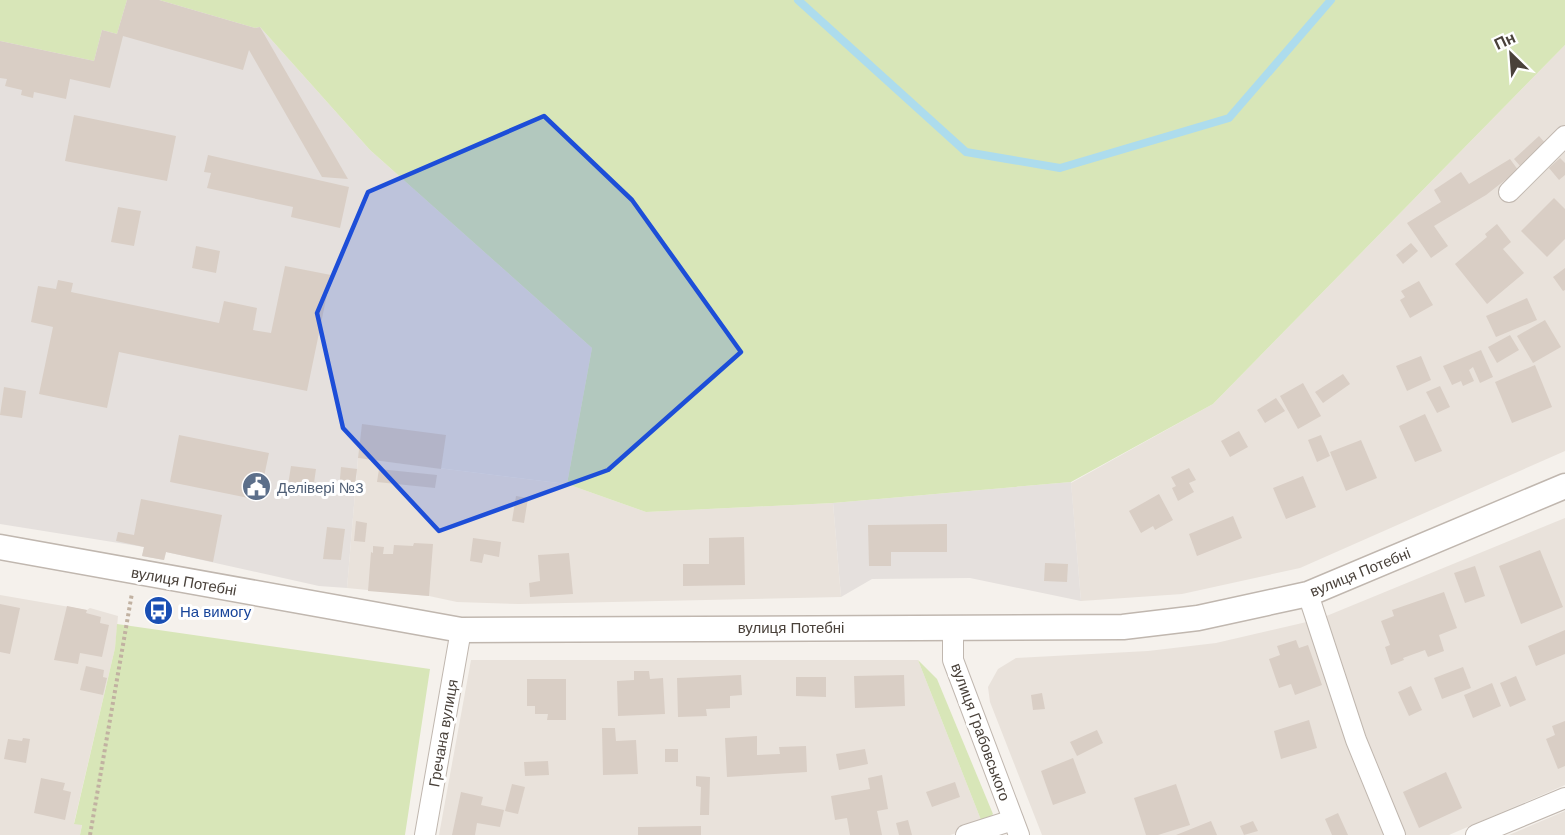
<svg xmlns="http://www.w3.org/2000/svg" width="1565" height="835" font-family="Arial,sans-serif">
  <style>
    .residential { fill: #e9e2db }
    .industrial { fill: #e5e0dd }
    .green { fill: #d8e6b8 }
    .lines { fill: none; stroke-linecap: round; stroke-linejoin: round }
    .stream { stroke: #addced; stroke-width: 8 }
    .building { fill: #d9cec5 }
    .minor-casing { stroke: #c0b7af; stroke-width: 22 }
    .tertiary-casing { stroke: #c0b7af; stroke-width: 27 }
    .path { stroke: #c1b1a1; stroke-width: 4; stroke-dasharray: 3 3; stroke-linecap: butt }
    .minor { stroke: #fff; stroke-width: 20 }
    .tertiary { stroke: #fff; stroke-width: 24 }
    .marked { fill: #1d4ed8; fill-opacity: 0.2; stroke: #1d4ed8; stroke-width: 4.5; stroke-linejoin: round }
    .labels { text-anchor: middle; dominant-baseline: central; stroke-width: 6; stroke-linejoin: round; paint-order: stroke }
    .service-label { font-size: 15px; fill: #4e5e75; stroke: #fff; text-anchor: start }
    .street-label { font-size: 15px; fill: #49413a; stroke: #fff }
    .transit-label { font-size: 15px; fill: #164399; stroke: #fff; text-anchor: start }
  </style>
  <rect width="100%" height="100%" fill="#f5f1ec"/>
  <g class="residential">
    <path d="M1565,45V451L1300,568L1182,594L1081,601L1071,483L1213,404Z"/>
    <path d="M358,458L567,484L646,512L833,503L841,597L519,604L457,602L429,596L347,588Z"/>
    <path d="M1565,518V785L1449,835H1404L1362,738L1324,617Z"/>
    <path d="M0,595L87,610L90,608L118,616L115,648L74,823L82,824L80,835H0Z"/>
    <path d="M1311,621L1386,835H1042L990,702L988,687L998,669L1016,658L1148,651L1216,643Z"/>
    <path d="M471,660H918L983,825L950,835H439Z"/>
    <path d="M1565,811V835H1509Z"/>
  </g>
  <g class="industrial">
    <path d="M127,0H159L255,28L260,27L370,150L592,348L567,484L358,458L347,588L319,586L166,552L164,560L142,556L144,547L0,524V41L94,61L102,30L117,34Z"/>
    <path d="M1071,482L1081,601L970,578L872,579L841,597L833,503Z"/>
  </g>
  <g class="green">
    <path d="M0,0H127L117,34L102,30L94,61L0,41Z"/>
    <path d="M159,0H1565V45L1213,404L1071,482L833,503L646,512L567,484L592,348L370,150L260,27L255,28Z"/>
    <path d="M117,624L430,669L405,835H80L82,825L74,824L115,648Z"/>
    <path d="M918,660L937,679L993,814L983,825Z"/>
  </g>
  <g class="lines">
    <path class="stream" d="M798,0L966,152L1060,168L1229,118L1331,0"/>
  </g>
  <g class="building">
    <path d="M127,0H159L255,28L260,27L348,179L322,177L249,50L243,70L123,36L110,88L70,79L66,99L34,92L33,98L21,95L22,90L5,86L7,79L0,78V41L94,61L102,30L117,34Z"/>
    <path d="M74,115L176,136L167,181L65,161Z"/>
    <path d="M1539,136L1546,144L1521,167L1514,159Z"/>
    <path d="M208,155L349,187L340,228L291,217L293,207L207,188L211,173L204,172Z"/>
    <path d="M1560,158L1565,163V175L1559,180L1549,168Z"/>
    <path d="M1510,159L1518,170L1486,195L1434,226L1448,246L1431,258L1407,223L1441,202L1434,190L1461,172L1469,184Z"/>
    <path d="M1554,198L1565,209V239L1547,257L1521,231Z"/>
    <path d="M118,207L141,211L134,246L111,242Z"/>
    <path d="M1497,224L1511,242L1503,249L1524,273L1487,304L1455,264L1487,237L1485,234Z"/>
    <path d="M1411,243L1418,251L1403,264L1396,255Z"/>
    <path d="M196,246L220,251L216,273L192,268Z"/>
    <path d="M285,266L331,275L307,391L119,352L107,408L39,394L53,327L31,322L38,286L56,289L58,280L73,283L71,292L219,323L224,301L257,308L253,330L271,333Z"/>
    <path d="M1565,268V290L1563,291L1553,277Z"/>
    <path d="M1419,281L1433,305L1410,318L1400,300L1405,297L1401,291Z"/>
    <path d="M1527,298L1537,320L1496,337L1486,316Z"/>
    <path d="M1545,320L1561,347L1533,363L1517,336Z"/>
    <path d="M1510,335L1519,350L1497,363L1488,347Z"/>
    <path d="M1481,350L1493,377L1480,383L1473,367L1469,370L1474,381L1463,386L1461,381L1452,385L1443,366Z"/>
    <path d="M1421,356L1431,380L1407,391L1396,366Z"/>
    <path d="M1535,365L1552,407L1512,423L1495,382Z"/>
    <path d="M1343,374L1350,384L1323,403L1315,392Z"/>
    <path d="M1303,383L1321,416L1298,429L1280,396Z"/>
    <path d="M1440,386L1450,407L1437,413L1426,392Z"/>
    <path d="M4,387L26,391L22,418L0,415Z"/>
    <path d="M1276,398L1285,411L1265,423L1257,410Z"/>
    <path d="M1425,414L1442,451L1415,462L1399,426Z"/>
    <path d="M362,424L446,435L441,469L358,458Z"/>
    <path d="M1239,431L1248,447L1230,457L1221,441Z"/>
    <path d="M179,435L269,453L259,500L170,482Z"/>
    <path d="M1321,435L1330,456L1317,462L1308,440Z"/>
    <path d="M1361,440L1377,478L1346,491L1330,452Z"/>
    <path d="M291,466L316,469L313,490L288,485Z"/>
    <path d="M341,467L357,469L354,492L339,490Z"/>
    <path d="M1189,468L1196,480L1189,483L1194,492L1178,501L1172,488L1176,486L1171,477Z"/>
    <path d="M379,469L437,475L435,488L377,482Z"/>
    <path d="M1303,476L1316,507L1286,519L1273,488Z"/>
    <path d="M1159,494L1173,520L1155,530L1153,526L1141,533L1129,511Z"/>
    <path d="M516,496L528,498L524,523L512,521Z"/>
    <path d="M141,499L222,515L213,562L166,552L164,560L142,556L144,547L116,541L118,532L134,535Z"/>
    <path d="M1233,516L1242,538L1197,556L1189,534Z"/>
    <path d="M356,521L367,523L365,542L354,541Z"/>
    <path d="M947,524V552H891V566H869L868,525Z"/>
    <path d="M327,527L345,529L341,560L323,559Z"/>
    <path d="M744,537L745,585L683,586V564H709V538Z"/>
    <path d="M473,538L501,542L499,557L484,554L482,563L470,561Z"/>
    <path d="M414,543L433,544L429,596L368,591L371,552L373,553V546L384,547L383,554H393L394,545L413,546Z"/>
    <path d="M1540,550L1563,607L1521,624L1499,566Z"/>
    <path d="M569,553L573,594L530,597L529,583L540,581L538,555Z"/>
    <path d="M1045,563L1068,564L1067,582L1044,581Z"/>
    <path d="M1475,566L1485,596L1465,603L1454,573Z"/>
    <path d="M1444,592L1457,628L1439,635L1444,651L1428,657L1425,650L1403,658L1404,660L1391,665L1385,647L1390,645L1381,621L1394,616L1392,610Z"/>
    <path d="M0,604L20,608L10,654L0,652Z"/>
    <path d="M67,606L87,610L86,613L101,617L100,623L109,625L102,657L80,653L78,664L54,660Z"/>
    <path d="M1565,630V654L1536,666L1528,646Z"/>
    <path d="M1296,640L1299,648L1308,645L1322,685L1295,695L1291,684L1279,688L1269,659L1280,655L1277,646Z"/>
    <path d="M86,666L104,670L103,677L107,678L103,695L80,690Z"/>
    <path d="M1463,667L1471,688L1442,699L1434,678Z"/>
    <path d="M634,671H649L650,679L663,678L665,714L618,716L617,681L634,680Z"/>
    <path d="M741,675L742,695L730,696V708L706,709L707,716L678,717L677,678Z"/>
    <path d="M904,675L905,706L855,708L854,676Z"/>
    <path d="M1516,676L1526,700L1510,707L1500,683Z"/>
    <path d="M796,677H826V697L796,696Z"/>
    <path d="M527,679H566V720H547L548,714H535V706H527Z"/>
    <path d="M1492,683L1501,706L1473,718L1464,695Z"/>
    <path d="M1411,686L1422,710L1409,716L1398,692Z"/>
    <path d="M1042,693L1045,709L1033,710L1031,695Z"/>
    <path d="M1309,720L1317,748L1281,759L1274,731Z"/>
    <path d="M1565,721V766L1558,769L1546,739L1555,735L1552,726Z"/>
    <path d="M602,728H615L616,741L636,740L638,774L603,775Z"/>
    <path d="M1097,730L1103,743L1077,756L1070,742Z"/>
    <path d="M757,736V755L780,754L779,747L806,746L807,772L727,777L725,738Z"/>
    <path d="M23,738L30,739L26,763L4,759L8,739L22,741Z"/>
    <rect x="665" y="749" width="13" height="13"/>
    <path d="M865,749L868,764L839,770L836,754Z"/>
    <path d="M1073,758L1086,793L1053,805L1041,771Z"/>
    <path d="M548,761L549,775L525,776L524,762Z"/>
    <path d="M1446,772L1462,808L1419,828L1403,792Z"/>
    <path d="M882,775L888,809L877,811L882,835H850L847,818L835,820L831,796L870,789L868,778Z"/>
    <path d="M696,776L710,777L709,815H700L701,787L696,786Z"/>
    <path d="M41,778L65,783L63,790L71,792L65,820L34,813Z"/>
    <path d="M955,782L960,797L932,807L926,792Z"/>
    <path d="M512,784L525,787L518,814L505,811Z"/>
    <path d="M1176,784L1190,825L1158,835H1146L1134,798Z"/>
    <path d="M461,792L483,797L481,805L504,810L500,827L477,823L475,835H452Z"/>
    <path d="M1338,813L1348,835H1332L1325,819Z"/>
    <path d="M908,820L912,835H899L896,823Z"/>
    <path d="M1211,821L1217,835H1176Z"/>
    <path d="M1253,821L1258,831L1244,835L1240,826Z"/>
    <path d="M701,826V835H638V827Z"/>
  </g>
  <g class="lines">
    <defs>
      <g id="minor">
        <path d="M1509,192L1565,136"/>
        <path d="M1308,594L1356,740L1395,835"/>
        <path d="M953,626V660L1019,835"/>
        <path d="M425,835L461,630"/>
        <path d="M966,835L1013,820"/>
        <path d="M1476,835L1565,798"/>
      </g>
      <path id="tertiary" d="M0,547L461,630L1123,627L1198,618L1308,594L1565,486"/>
    </defs>
    <use href="#minor" class="minor-casing"/>
    <use href="#tertiary" class="tertiary-casing"/>
    <path class="path" d="M90,835L132,593"/>
    <use href="#minor" class="minor"/>
    <use href="#tertiary" class="tertiary"/>
  </g>
  <path class="marked" d="M544,116L632,200L741,352L608,470L439,531L343,428L317,313L368,192Z"/>
  <defs>
    <symbol id="civic-disc" viewBox="-11 -11 22 22"><circle r="9.5" fill="#5c6f8a" stroke="#fff"/><path d="M-.6-6.5H3V-4.5H.6V-3L4-1V1h2V6H-6V1h2V-1L-.6-3ZM-1.2 2.5V6h2.4V2.5Z" fill="#fff"/></symbol>
    <symbol id="bus-disc" viewBox="-11 -11 22 22"><circle r="9.5" fill="#1a4fb4" stroke="#fff"/><path d="M-5-6H5V4H4V6H2V4H-2V6H-4V4H-5ZM-3.5-4V0h7V-4ZM-3.5 1.2v1.5H-2V1.2ZM2 1.2v1.5H3.5V1.2Z" fill="#fff"/></symbol>
  </defs>
  <g fill-rule="evenodd">
    <use href="#civic-disc" x="240" y="470" width="33" height="33"/>
    <use href="#bus-disc" x="142" y="594" width="33" height="33"/>
  </g>
  <g class="labels">
    <g class="service-label">
      <text x="277" y="487">Делівері №3</text>
    </g>
    <g class="street-label">
      <text transform="translate(1360 572) rotate(-22)">вулиця Потебні</text>
      <text transform="translate(184 581) rotate(10)">вулиця Потебні</text>
      <text x="791" y="627">вулиця Потебні</text>
      <text transform="translate(981 732) rotate(70)">вулиця Грабовського</text>
      <text transform="translate(443 733) rotate(-80)">Гречана вулиця</text>
    </g>
    <g class="transit-label">
      <text x="180" y="611">На вимогу</text>
    </g>
  </g>
  <g transform="translate(1511 54) rotate(335)" stroke="#ffffff" stroke-width="4.5" paint-order="stroke">
  <path d="M0-4.5L10 22L0 15L-10 22Z" fill="#49413a"/>
  <text y="-9" font-size="16" font-weight="bold" text-anchor="middle" fill="#49413a">Пн</text>
  </g>
</svg>
